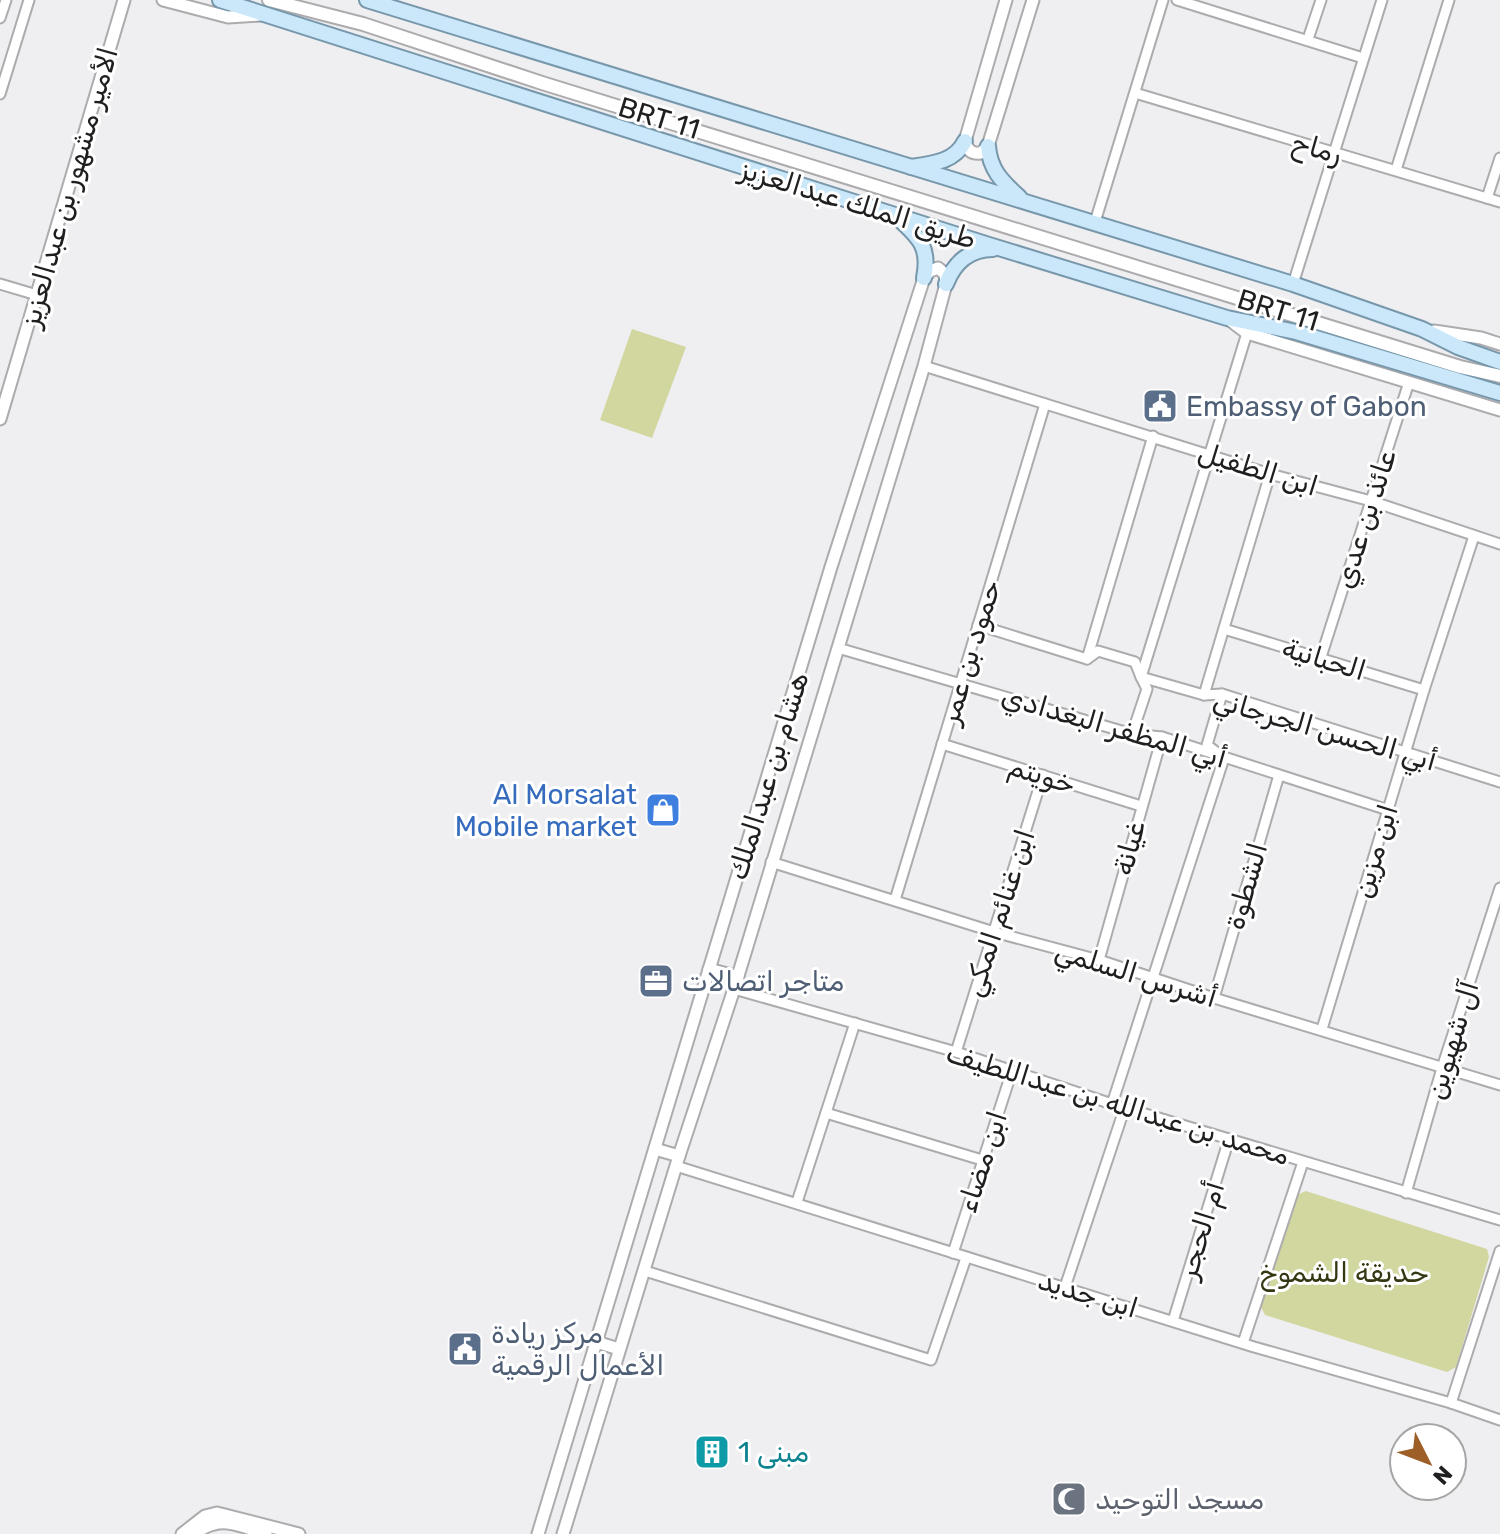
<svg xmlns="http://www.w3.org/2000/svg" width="1500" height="1534" font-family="Rubik,Vazirmatn,sans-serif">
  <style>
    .green { fill: #d2d79f }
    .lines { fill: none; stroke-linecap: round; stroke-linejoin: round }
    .minor-casing { stroke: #adabae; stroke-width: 13 }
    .tertiary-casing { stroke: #adabae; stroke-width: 15 }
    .secondary-casing { stroke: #adabae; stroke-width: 16 }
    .primary-casing { stroke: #7797ab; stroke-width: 18 }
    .minor { stroke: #fff; stroke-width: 9 }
    .tertiary { stroke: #fff; stroke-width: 11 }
    .secondary { stroke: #fff; stroke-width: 12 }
    .primary { stroke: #cae8fa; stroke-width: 14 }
    .labels { text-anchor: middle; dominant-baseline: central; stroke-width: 6; stroke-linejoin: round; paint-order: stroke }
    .street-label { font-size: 28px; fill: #201f20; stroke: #fff }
    .service-label { font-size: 28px; fill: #4e5e75; stroke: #fff; text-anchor: start }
    .shop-label { font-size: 28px; fill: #366cbe; stroke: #fff; text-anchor: end }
    .park-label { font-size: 28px; fill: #353712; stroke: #fff }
    .culture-label { font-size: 28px; fill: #0d838f; stroke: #fff; text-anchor: start }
    .worship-label { font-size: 28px; fill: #5b616d; stroke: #fff; text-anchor: start }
  </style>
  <rect width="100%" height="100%" fill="#efeef0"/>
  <g class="green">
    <path d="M632,329L686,347L652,438L600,420Z"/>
    <path d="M1306,1191L1487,1249L1489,1257L1456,1367L1447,1372L1265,1315L1261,1307L1297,1195Z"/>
  </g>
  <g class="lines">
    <defs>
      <g id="minor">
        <path d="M1177,0L1363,58"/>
        <path d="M0,18L6,0"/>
        <path d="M1308,39L1321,0"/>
        <path d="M1135,93L1500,202"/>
        <path d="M0,94L29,0"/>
        <path d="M1396,170L1449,0"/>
        <path d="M1487,198L1500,158"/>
        <path d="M1095,222L1163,0"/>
        <path d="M0,284L37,295"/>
        <path d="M1293,284L1382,0"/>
        <path d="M924,366L1270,474L1371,501L1500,544"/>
        <path d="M978,625L1087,659L1098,651L1135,662L1141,677L1204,695L1222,694L1500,782"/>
        <path d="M1224,629L1424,690"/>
        <path d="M838,648L1132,734L1162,737L1388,810"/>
        <path d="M1321,657L1409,382"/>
        <path d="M1087,659L1153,436"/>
        <path d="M1204,695L1270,474"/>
        <path d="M1132,734L1147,689L1141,677L1247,333"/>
        <path d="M942,744L1141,806"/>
        <path d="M771,862L994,932L1099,960L1214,998L1500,1085"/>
        <path d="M895,900L1045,404"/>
        <path d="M1099,960L1162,737"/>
        <path d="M734,989L956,1052L1112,1104L1500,1220"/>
        <path d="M1214,998L1279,775"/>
        <path d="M1322,1029L1424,690L1474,536"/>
        <path d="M956,1052L1043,775"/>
        <path d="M1112,1104L1224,758L1207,745L1222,694"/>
        <path d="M826,1113L982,1160"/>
        <path d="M676,1166L1254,1347L1451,1403L1500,1420"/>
        <path d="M1406,1193L1442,1068L1500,888"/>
        <path d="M797,1202L855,1023"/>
        <path d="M953,1253L1012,1071"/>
        <path d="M645,1271L931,1360L966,1258"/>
        <path d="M1065,1287L1125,1107"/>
        <path d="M1173,1321L1229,1139"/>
        <path d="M1243,1343L1303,1162"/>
        <path d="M1451,1403L1500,1251"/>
      </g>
      <g id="tertiary">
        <path d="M163,0L228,17L260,15"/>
        <path d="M1006,0L965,141C967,150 972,154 981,153L988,146L1033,0"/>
        <path d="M1231,321L1247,333L1500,410"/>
        <path d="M1434,331L1481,338L1500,344"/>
        <path d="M0,419L124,0"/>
        <path d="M709,969L738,977"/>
        <path d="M655,1149L679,1156"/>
        <path d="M596,1342L619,1349"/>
        <path d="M182,1534L205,1516L217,1513L299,1534"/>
        <path d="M194,1534C221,1514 237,1525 266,1534"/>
        <path d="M538,1534L831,567L924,278L930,271L938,268L945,274L946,284L924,366L734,989L679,1156L563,1534"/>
      </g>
      <path id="secondary" d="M269,0L363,24L542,83L1460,367L1500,376"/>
      <g id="primary">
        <path d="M220,0L989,245L1227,318L1296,332L1500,393"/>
        <path d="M367,0L1293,284L1422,329L1458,347L1500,362"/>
        <path d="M988,146C990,171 1003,182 1020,198"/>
        <path d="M911,167C932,164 955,162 965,141"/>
        <path d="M899,219C920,238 930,248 924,278"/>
        <path d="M946,284C954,263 969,249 993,249"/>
      </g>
    </defs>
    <use href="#minor" class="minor-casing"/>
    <use href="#tertiary" class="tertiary-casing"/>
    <use href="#secondary" class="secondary-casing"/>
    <use href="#primary" class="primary-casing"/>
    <use href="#minor" class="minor"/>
    <use href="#tertiary" class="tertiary"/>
    <use href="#secondary" class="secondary"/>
    <use href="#primary" class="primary"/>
  </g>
  <defs>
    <symbol id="civic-square" viewBox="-11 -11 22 22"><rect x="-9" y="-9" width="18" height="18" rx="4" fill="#5c6f8a" stroke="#fff"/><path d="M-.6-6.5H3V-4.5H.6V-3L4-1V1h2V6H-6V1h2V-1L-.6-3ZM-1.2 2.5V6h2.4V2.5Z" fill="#fff"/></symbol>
    <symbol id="shop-square" viewBox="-11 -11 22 22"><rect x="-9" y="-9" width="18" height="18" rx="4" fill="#3f7fe0" stroke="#fff"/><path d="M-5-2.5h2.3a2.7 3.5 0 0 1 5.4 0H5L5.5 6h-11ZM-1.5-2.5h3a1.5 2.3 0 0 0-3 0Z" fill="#fff"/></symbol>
    <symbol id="office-square" viewBox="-11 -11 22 22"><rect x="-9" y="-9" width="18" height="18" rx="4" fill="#5c6f8a" stroke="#fff"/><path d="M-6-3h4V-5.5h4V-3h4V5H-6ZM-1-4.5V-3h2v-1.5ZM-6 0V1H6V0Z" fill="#fff"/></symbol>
    <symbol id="building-square" viewBox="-11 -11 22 22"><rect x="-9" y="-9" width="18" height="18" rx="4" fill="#0f9aa8" stroke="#fff"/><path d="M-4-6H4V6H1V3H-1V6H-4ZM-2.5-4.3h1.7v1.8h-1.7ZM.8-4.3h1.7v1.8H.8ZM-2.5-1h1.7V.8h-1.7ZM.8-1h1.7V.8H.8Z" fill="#fff"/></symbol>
    <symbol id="mosque-square" viewBox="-11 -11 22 22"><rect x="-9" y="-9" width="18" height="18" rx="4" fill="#6b7280" stroke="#fff"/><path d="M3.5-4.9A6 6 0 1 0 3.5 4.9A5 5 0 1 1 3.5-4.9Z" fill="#fff"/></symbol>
  </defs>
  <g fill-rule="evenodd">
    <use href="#civic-square" x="1140" y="386" width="40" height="40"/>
    <use href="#shop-square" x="643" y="790" width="40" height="40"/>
    <use href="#office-square" x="636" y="961" width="40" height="40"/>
    <use href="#civic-square" x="445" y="1329" width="40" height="40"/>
    <use href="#building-square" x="692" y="1432" width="40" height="40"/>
    <use href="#mosque-square" x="1049" y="1479" width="40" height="40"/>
  </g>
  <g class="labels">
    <g class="street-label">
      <text transform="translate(659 118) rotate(17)">BRT 11</text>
      <text transform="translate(1317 148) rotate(16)">رماح</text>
      <text transform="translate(69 187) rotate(-74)">الأمير مشهور بن عبدالعزيز</text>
      <text transform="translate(858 204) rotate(17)">طريق الملك عبدالعزيز</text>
      <text transform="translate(1278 310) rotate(17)">BRT 11</text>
      <text transform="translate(1258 469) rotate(17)">ابن الطفيل</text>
      <text transform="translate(1365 519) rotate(-72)">عائذ بن عدي</text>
      <text transform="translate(970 652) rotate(-73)">حمود بن عمر</text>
      <text transform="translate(1324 659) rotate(17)">الحبانية</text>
      <text transform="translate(1114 727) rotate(16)">أبي المظفر البغدادي</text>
      <text transform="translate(1325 730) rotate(16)">أبي الحسن الجرجاني</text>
      <text transform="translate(1042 775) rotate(17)">خويتم</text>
      <text transform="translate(768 776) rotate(-73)">هشام بن عبدالملك</text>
      <text transform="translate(1129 848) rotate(-75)">غيانة</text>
      <text transform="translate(1375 851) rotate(-73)">ابن مزين</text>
      <text transform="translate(1246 886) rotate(-74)">الشطوة</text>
      <text transform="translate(999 913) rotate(-72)">ابن غنائم المكي</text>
      <text transform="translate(1136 974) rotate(17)">أشرس السلمي</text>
      <text transform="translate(1452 1040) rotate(-73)">آل شهيوين</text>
      <text transform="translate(1118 1104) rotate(17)">محمد بن عبدالله بن عبداللطيف</text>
      <text transform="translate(982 1162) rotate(-72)">ابن مضاء</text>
      <text transform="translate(1201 1230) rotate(-73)">أم الحجر</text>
      <text transform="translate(1088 1294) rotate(17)">ابن جديد</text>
    </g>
    <g class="service-label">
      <text x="1186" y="406">Embassy of Gabon</text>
      <text x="682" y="981">متاجر اتصالات</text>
      <text x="491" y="1333">مركز ريادة<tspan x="491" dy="32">الأعمال الرقمية</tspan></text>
    </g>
    <g class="shop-label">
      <text x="637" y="794">Al Morsalat<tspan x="637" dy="32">Mobile market</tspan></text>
    </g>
    <g class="park-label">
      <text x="1344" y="1272">حديقة الشموخ</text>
    </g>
    <g class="culture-label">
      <text x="738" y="1452">مبنى 1</text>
    </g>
    <g class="worship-label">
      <text x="1095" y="1499">مسجد التوحيد</text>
    </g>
  </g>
  <g transform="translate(1428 1462) rotate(132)"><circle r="38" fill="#ffffff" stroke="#a6a5a6" stroke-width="2"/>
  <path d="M0-6L14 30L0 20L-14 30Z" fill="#9e5e28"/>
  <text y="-12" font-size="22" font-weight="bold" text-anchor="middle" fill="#201f20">N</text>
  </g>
</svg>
